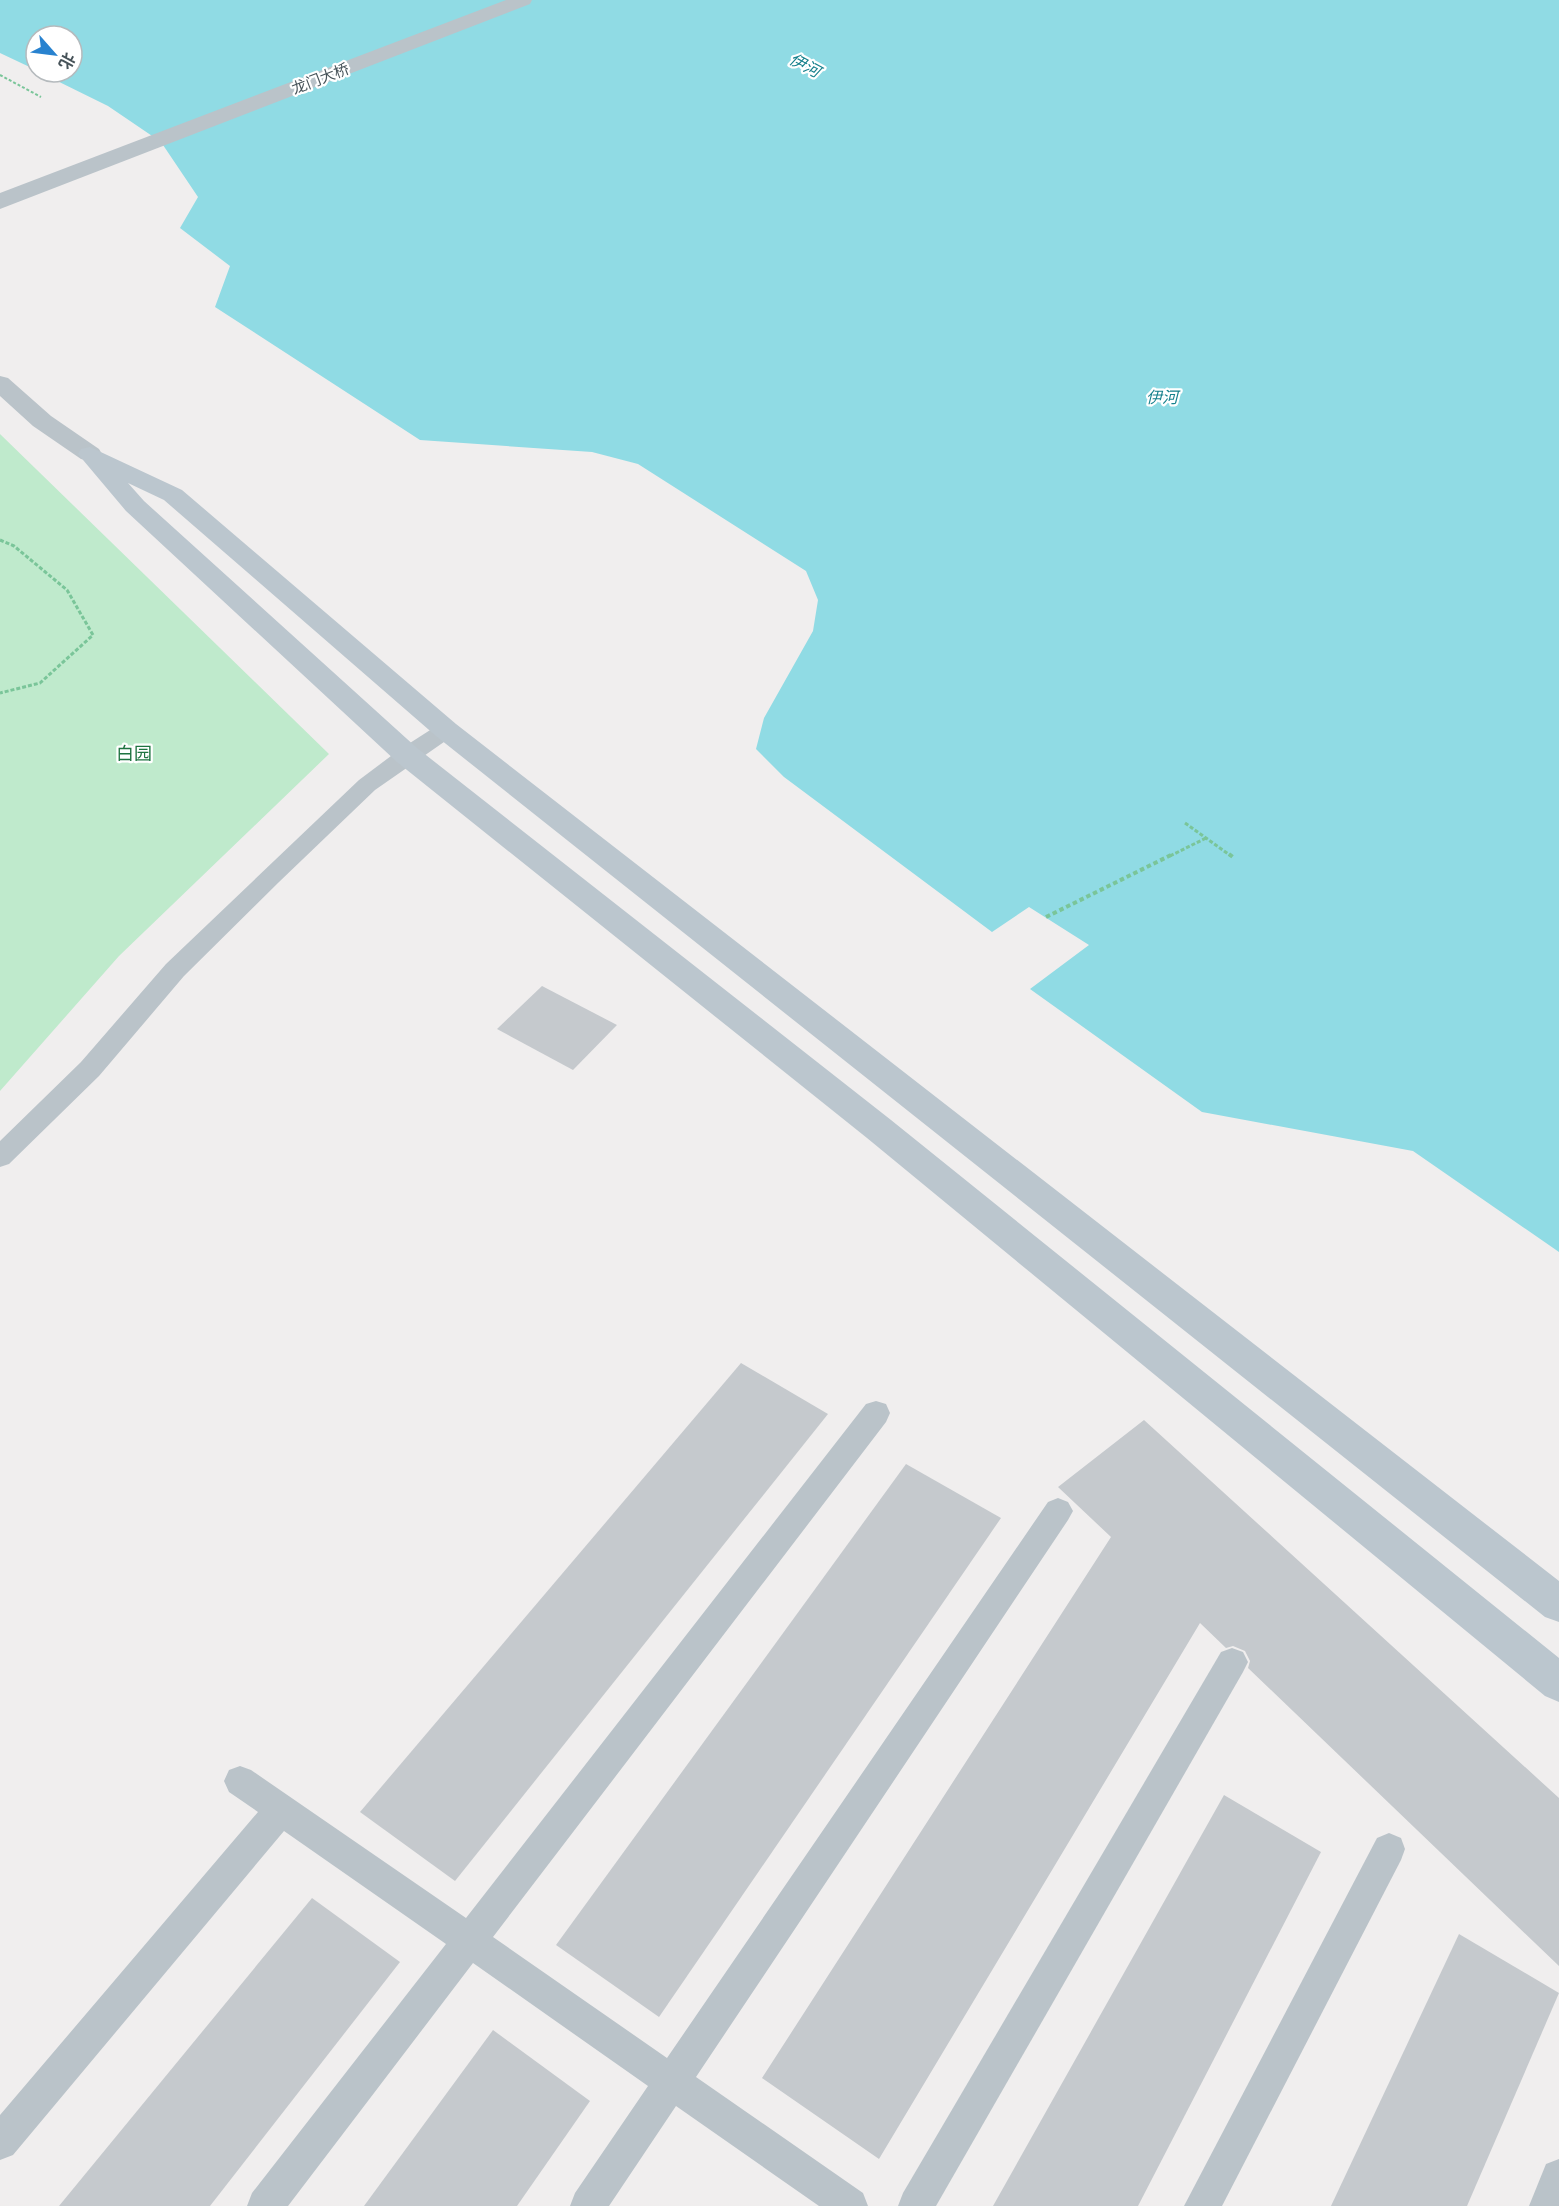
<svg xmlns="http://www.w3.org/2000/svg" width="1559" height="2206" font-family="'Open Sans','Noto Sans SC',sans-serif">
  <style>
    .green { fill: #bfeacc }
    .water { fill: #90dbe4 }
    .building { fill: #c5c9cd }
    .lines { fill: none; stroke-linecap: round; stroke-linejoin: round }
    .path-far2 { stroke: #7ac599; stroke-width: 2; stroke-dasharray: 3 2; stroke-linecap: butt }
    .path-far1 { stroke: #7ac599; stroke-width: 3; stroke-dasharray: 4 2; stroke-linecap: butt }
    .path { stroke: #7ac599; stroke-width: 4; stroke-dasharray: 4.5 3; stroke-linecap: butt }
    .service { fill: #bac3c9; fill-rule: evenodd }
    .minor { fill: #bac3c9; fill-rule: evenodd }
    .secondary { fill: #bbc6ce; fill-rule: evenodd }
    .labels { text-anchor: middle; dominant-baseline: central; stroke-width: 4.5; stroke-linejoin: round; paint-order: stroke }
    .far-street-label { font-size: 15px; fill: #475359; stroke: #fff }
    .far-water-label { font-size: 16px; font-style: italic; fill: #17818d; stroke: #fff }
    .park-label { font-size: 18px; fill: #1f7441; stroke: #fff }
  </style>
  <rect width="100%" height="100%" fill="#f0eeee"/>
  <path class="green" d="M0,434L329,754L119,956L0,1091Z"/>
  <path class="water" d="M0,0H1559V1252L1413,1151L1202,1112L1030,989L1089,945L1029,907L992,932L784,777L756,749L764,718L813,631L818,600L806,571L638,464L592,452L420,440L215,307L230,266L180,228L198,197L161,142L108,106L39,72H72V36H36V70L0,53Z"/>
  <g class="building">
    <path d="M542,986L617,1025L573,1070L497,1029Z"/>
    <path d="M741,1363L828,1414L455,1881L360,1812Z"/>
    <path d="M1144,1420L1559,1798V1966L1248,1668L1250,1661L1245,1651L1233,1646L1226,1648L1200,1623L879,2159L762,2078L1111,1537L1058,1487Z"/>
    <path d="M906,1464L1001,1518L659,2017L556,1945Z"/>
    <path d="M1224,1795L1321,1852L1138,2206H993Z"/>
    <path d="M312,1898L400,1962L210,2206H59Z"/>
    <path d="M1459,1934L1559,1993L1467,2206H1331Z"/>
    <path d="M493,2030L590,2101L517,2206H364Z"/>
  </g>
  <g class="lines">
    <path class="path-far2" d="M0,75L41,97"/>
    <g class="path-far1">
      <path d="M0,540L14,546L67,590L93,635L40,683L0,693"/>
      <path d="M1185,823L1231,856"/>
      <path d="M1170,856L1206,838"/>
    </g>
    <g class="path">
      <path d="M1229,854L1234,858"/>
      <path d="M1046,917L1173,854"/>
    </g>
    <g class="service">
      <path d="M446,723L454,725L457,730L454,735L375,790L279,882L184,976L99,1076L9,1164L0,1167V1141L81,1062L166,964L359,780L399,750L438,725Z"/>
      <path d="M876,1401L886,1404L890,1413L886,1422L493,1937L667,2058L1048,1502L1058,1498L1068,1502L1073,1511L1068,1520L696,2077L863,2193L868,2206H819L676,2106L609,2206H570L575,2193L648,2086L473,1963L288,2206H247L252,2193L446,1944L284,1831L13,2155L0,2160V2115L258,1812L229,1792L224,1781L229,1770L240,1766L251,1770L466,1918L866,1404Z"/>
      <path d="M1232,1648L1243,1652L1248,1662L1243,1672L936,2206H898L903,2193L1221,1652Z"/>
      <path d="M1389,1833L1401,1838L1405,1849L1401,1860L1222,2206H1184L1377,1838Z"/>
      <path d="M1559,2159V2206H1529L1546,2164Z"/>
    </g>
    <g class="minor">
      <path d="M506,0H532L530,4L0,209V193Z"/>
      <path d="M0,376L8,378L51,416L99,449L102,454L99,459L90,461L81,459L33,426L0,396Z"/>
    </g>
    <path class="secondary" d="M90,447L182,490L456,724L1559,1581V1622L1545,1617L436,736L164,500L128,483L144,501L417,748L891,1120L1559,1658V1702L1545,1696L867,1138L397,762L126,511L78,454L81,449Z"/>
  </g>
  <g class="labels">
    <g class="far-street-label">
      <text transform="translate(320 78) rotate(-21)">龙门大桥</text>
    </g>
    <g class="far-water-label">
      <text transform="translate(805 65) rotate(28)">伊河</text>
      <text x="1162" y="397">伊河</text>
    </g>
    <g class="park-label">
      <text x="134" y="753">白园</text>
    </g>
  </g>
  <g transform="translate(54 54) rotate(118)"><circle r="28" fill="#ffffff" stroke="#b5babd" stroke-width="1.5"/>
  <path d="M0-4.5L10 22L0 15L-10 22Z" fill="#2882cf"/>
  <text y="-9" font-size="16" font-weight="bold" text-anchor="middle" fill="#475359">北</text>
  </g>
</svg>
